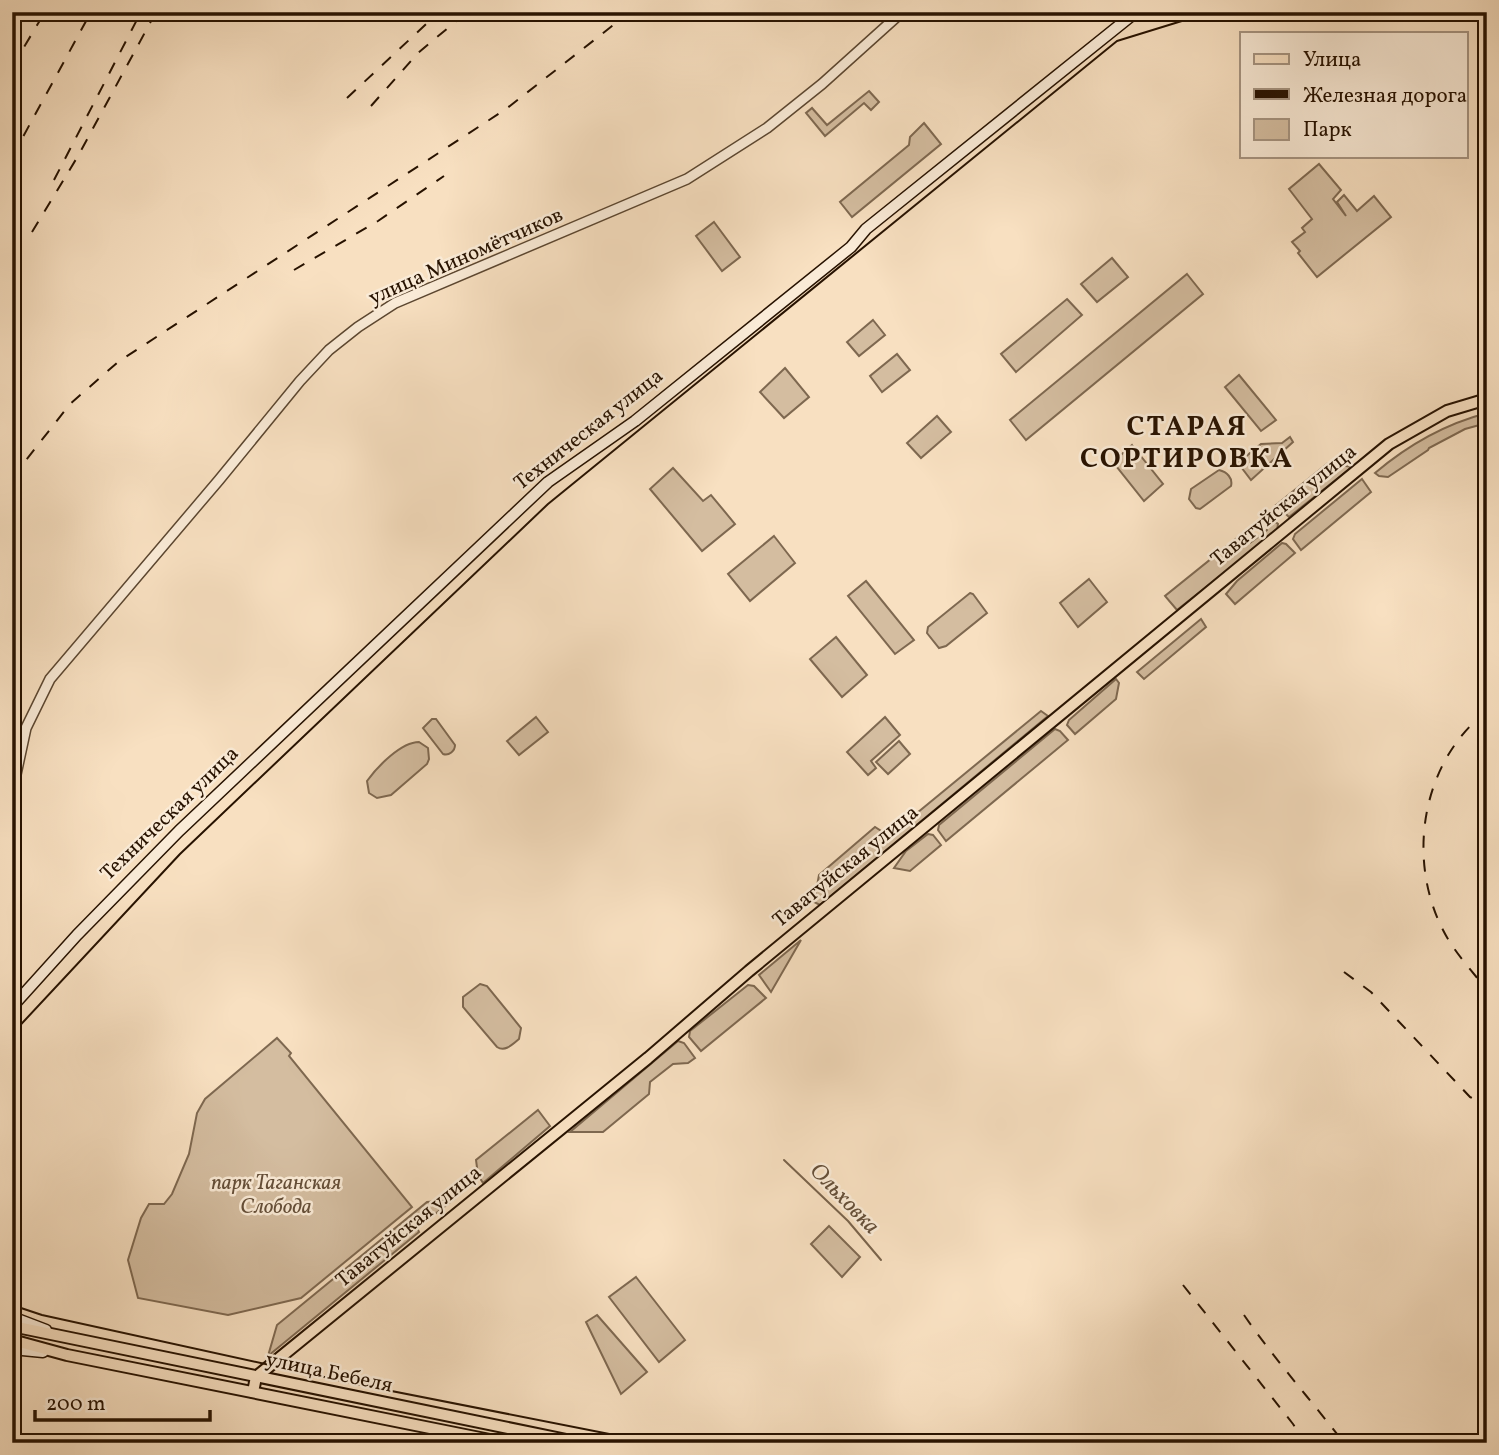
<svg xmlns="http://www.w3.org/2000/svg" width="1499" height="1455" font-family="Vollkorn,serif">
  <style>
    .green { fill: #d4bda0; stroke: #7e6850; stroke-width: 2 }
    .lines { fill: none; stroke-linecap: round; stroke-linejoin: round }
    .stream { stroke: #7a644c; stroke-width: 2 }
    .tertiary-casing { stroke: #5b4630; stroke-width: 12 }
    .secondary-casing { stroke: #271200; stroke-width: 13 }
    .primary-casing { stroke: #271200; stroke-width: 14 }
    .tertiary { stroke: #faebd7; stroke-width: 9 }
    .secondary { stroke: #faebd7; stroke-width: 10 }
    .primary { stroke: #f8e0c1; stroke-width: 10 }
    .tram { stroke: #271200; stroke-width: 2 }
    .rail { stroke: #271200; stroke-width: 2; stroke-dasharray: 12 12; stroke-linecap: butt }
    .labels { text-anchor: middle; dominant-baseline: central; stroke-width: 5; stroke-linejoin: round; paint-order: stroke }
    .street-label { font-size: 21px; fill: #271200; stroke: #faebd7 }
    .park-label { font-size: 21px; font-style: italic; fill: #644e38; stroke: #faebd7 }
    .water-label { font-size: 23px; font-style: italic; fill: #654f39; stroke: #faebd7 }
    .district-label { font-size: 28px; font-weight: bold; letter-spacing: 2px; fill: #271200; stroke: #faebd7 }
  </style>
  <rect width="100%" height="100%" fill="#f8e0c1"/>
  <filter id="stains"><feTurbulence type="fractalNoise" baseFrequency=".00286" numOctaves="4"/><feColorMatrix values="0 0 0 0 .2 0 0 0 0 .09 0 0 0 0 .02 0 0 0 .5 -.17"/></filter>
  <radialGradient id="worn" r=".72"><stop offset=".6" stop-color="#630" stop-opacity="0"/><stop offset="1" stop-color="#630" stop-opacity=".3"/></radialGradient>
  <g class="green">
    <path d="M869,91L879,102L871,110L864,103L825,136L806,113L812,108L827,125Z"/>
    <path d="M924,123L941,144L852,217L840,202L909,145L910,137Z"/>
    <path d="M1319,164L1341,190L1333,199L1346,216L1337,202L1344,195L1357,211L1374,196L1391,217L1317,277L1298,253L1300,251L1292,242L1305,232L1302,228L1312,219L1289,189Z"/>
    <path d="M714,222L740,257L722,271L696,236Z"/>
    <path d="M1112,258L1128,277L1097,302L1081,284Z"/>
    <path d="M1187,274L1203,294L1026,440L1010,420Z"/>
    <path d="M1067,299L1082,315L1016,372L1001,354Z"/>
    <path d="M873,320L885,335L859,356L847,342Z"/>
    <path d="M897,354L910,370L882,392L870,376Z"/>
    <path d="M785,368L809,397L784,418L760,392Z"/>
    <path d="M1239,375L1276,420L1261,431L1225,387Z"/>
    <path d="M1487,413V423L1465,429L1429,448L1428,450L1388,477L1379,476L1375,473C1408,445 1445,424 1487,413Z"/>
    <path d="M937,416L951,432L921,458L907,443Z"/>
    <path d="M1290,437L1293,442L1251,480L1238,463L1261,444L1282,443Z"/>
    <path d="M1132,445L1163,484L1144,501L1113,462Z"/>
    <path d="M1328,463L1352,467L1289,517L1276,505Z"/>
    <path d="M673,468L703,501L711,495L735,524L702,551L650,489Z"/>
    <path d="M1219,470C1227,472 1233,478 1231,486L1200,509L1196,508L1189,499L1191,489Z"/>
    <path d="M1362,479L1371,492L1301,550L1293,539L1295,534Z"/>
    <path d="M1273,520L1278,524L1277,531L1177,610L1165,596L1242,534L1250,543L1267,530V525Z"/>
    <path d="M774,536L795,563L750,601L728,574Z"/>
    <path d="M1282,543L1286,544L1295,553L1235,604L1226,594L1237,581Z"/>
    <path d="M1089,579L1107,602L1078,627L1060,603Z"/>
    <path d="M866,581L914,640L895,654L848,596Z"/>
    <path d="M970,593L973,594L987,613L946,646L939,648L927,633L928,627Z"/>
    <path d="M1201,619L1206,627L1144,679L1137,672Z"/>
    <path d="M836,637L867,675L842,697L810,659Z"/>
    <path d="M1116,679L1119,683L1116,699L1075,734L1067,725L1069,720Z"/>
    <path d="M1041,711L1048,716L820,905L814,902L819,875L875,827L889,836Z"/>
    <path d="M536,717L548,732L519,755L507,741Z"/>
    <path d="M885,717L900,735L871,761L876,768L868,775L847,752Z"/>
    <path d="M432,719H436L455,745C455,751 449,756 443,754L423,728Z"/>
    <path d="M1055,729L1060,731L1068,740L946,841L938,830L939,825Z"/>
    <path d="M899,741L910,754L888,774L876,762Z"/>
    <path d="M419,742L428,748L429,759L427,764L391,795L377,798L369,793L367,781C377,767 401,742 419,742Z"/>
    <path d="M928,834L933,835L941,845L910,871L894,868L906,851Z"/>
    <path d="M801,940L771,992L759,975Z"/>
    <path d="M480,984L487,986L521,1028L519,1039C512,1045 505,1052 497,1047L463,1007V997Z"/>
    <path d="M748,985L754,986L766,998L701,1051L689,1037L690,1031Z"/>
    <path d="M277,1038L291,1053L289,1056L412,1207L301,1298L228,1315L138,1298L128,1260L141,1218L149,1204H164L172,1194L189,1154L197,1113L205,1099Z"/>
    <path d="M678,1041L684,1043L695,1058L688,1063L673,1064L650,1082L649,1094L603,1132H570Z"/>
    <path d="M538,1110L550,1126L483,1183L478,1175L476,1160Z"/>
    <path d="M453,1200L417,1228L419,1232L268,1356L277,1325L427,1202Z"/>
    <path d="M829,1226L860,1257L842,1277L811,1244Z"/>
    <path d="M636,1277L685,1340L659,1362L609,1297Z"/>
    <path d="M597,1315L647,1372L621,1394L586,1322Z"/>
  </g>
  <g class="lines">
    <path class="stream" d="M784,1160L848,1221L881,1260"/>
    <defs>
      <path id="tertiary" d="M12,793L26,728L50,679L219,480L300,381L329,350L358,327L395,303L687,179L767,128L822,84L902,12"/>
      <g id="secondary">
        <path d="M12,1007L77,935L179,831L548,482L635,421L851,247L866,229L1136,12"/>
        <path d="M12,1317L46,1330"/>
        <path d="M12,1349L43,1352"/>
      </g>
      <g id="primary">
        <path d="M12,1326L581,1443"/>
        <path d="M12,1340L67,1355L505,1443"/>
        <path d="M253,1392L256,1377L648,1058L749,971L1389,444L1447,411L1487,399"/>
      </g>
    </defs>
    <use href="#tertiary" class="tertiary-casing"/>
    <use href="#secondary" class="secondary-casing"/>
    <use href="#primary" class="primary-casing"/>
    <use href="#tertiary" class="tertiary"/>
    <use href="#secondary" class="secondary"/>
    <use href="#primary" class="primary"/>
    <g class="tram">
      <path d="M12,1034L180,854L548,504L1117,41L1211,12"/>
      <path d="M12,1305L42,1315L356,1384L655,1443"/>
    </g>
    <g class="rail">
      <path d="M12,67L45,12"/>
      <path d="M347,98L439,12"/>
      <path d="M371,106L418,53L467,12"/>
      <path d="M12,157L91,12"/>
      <path d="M54,180L141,12"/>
      <path d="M32,232L78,156L156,12"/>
      <path d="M294,270L378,221L444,176"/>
      <path d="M12,478L70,404L118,362L506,109L630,12"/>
      <path d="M1487,711C1422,761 1406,858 1443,930C1454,952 1472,971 1487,990"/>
      <path d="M1344,972L1371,992L1470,1097L1487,1106"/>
      <path d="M1183,1285L1293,1424L1305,1443"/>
      <path d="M1244,1315C1275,1360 1311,1400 1344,1443"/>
    </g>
  </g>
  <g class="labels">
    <g class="street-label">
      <text transform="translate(466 257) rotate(-24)">улица Миномётчиков</text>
      <text transform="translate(589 430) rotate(-38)">Техническая улица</text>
      <text transform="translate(1284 506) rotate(-39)">Таватуйская улица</text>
      <text transform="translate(170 814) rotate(-44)">Техническая улица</text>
      <text transform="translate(846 867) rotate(-39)">Таватуйская улица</text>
      <text transform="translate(409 1227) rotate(-39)">Таватуйская улица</text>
      <text transform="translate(329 1373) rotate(12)">улица Бебеля</text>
    </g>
    <g class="park-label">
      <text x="276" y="1183">парк Таганская<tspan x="276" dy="24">Слобода</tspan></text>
    </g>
    <g class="water-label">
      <text transform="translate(844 1199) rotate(46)">Ольховка</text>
    </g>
    <g class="district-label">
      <text x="1187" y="427">СТАРАЯ<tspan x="1187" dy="32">СОРТИРОВКА</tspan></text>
    </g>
  </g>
  <rect width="1499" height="1455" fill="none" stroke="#f8e0c1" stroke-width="42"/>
  <rect x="14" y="14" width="1471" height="1427" fill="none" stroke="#271200" stroke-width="3.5"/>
  <rect x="21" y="21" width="1457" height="1413" fill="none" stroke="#271200" stroke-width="2"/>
  <rect x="1240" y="32" width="228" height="126" fill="#faebd7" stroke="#a69481" stroke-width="2"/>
  <rect x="1254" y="54" width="35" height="10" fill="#f8e0c1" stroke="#a69481" stroke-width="2"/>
  <text x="1303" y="66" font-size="21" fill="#271200">Улица</text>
  <rect x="1254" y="89" width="35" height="10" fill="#271200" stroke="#a69481" stroke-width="2"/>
  <text x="1303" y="102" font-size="21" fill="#271200">Железная дорога</text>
  <rect x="1254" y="119" width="35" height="21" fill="#d4bda0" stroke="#a69481" stroke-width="2"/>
  <text x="1303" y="136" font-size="21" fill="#271200">Парк</text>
  <path d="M35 1410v10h175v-10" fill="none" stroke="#271200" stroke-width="3.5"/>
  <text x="46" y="1410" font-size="21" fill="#271200" stroke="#faebd7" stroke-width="5" paint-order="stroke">200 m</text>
  <rect width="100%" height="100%" filter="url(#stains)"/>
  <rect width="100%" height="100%" fill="url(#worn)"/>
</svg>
